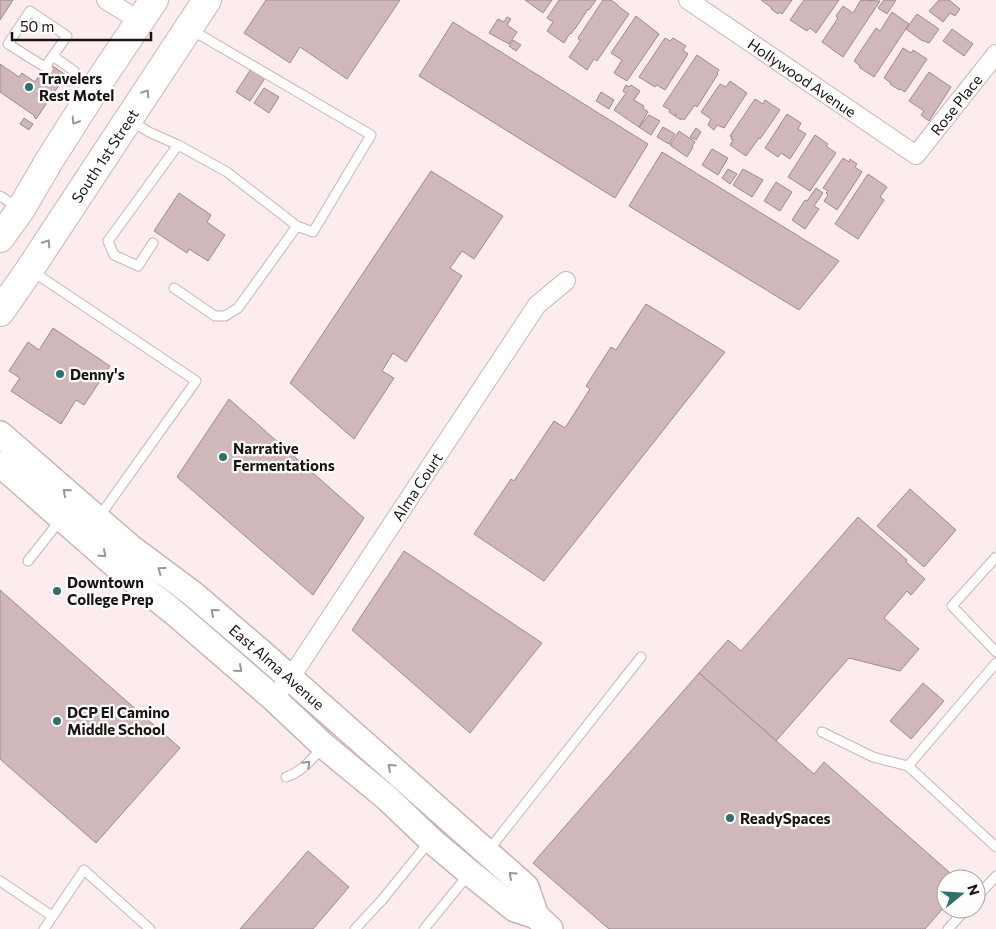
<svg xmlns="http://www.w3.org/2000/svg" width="996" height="929" font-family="Commissioner,sans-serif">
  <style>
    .building { fill: #d0b7b9; stroke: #a1898b }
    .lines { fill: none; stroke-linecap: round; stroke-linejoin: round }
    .lane-casing { stroke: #ccb3b5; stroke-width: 11 }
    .street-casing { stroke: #ccb3b5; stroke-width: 20 }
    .secondary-casing { stroke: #ccb3b5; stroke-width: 28 }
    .primary-casing { stroke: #ccb3b5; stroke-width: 30 }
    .lane { stroke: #fff; stroke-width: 9 }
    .street { stroke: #fff; stroke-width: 18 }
    .secondary { stroke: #fff; stroke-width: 25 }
    .primary { stroke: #fff; stroke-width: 28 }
    .oneway { stroke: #989595 }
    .poi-dot { fill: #2b726a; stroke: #fefefe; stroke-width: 2 }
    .labels { text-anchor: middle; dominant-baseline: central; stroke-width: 4.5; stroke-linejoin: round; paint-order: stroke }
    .street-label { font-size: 15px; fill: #1b1313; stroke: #fefefe }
    .poi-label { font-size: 15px; font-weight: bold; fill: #1b1313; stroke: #fefefe; text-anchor: start }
  </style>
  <rect width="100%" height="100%" fill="#fceced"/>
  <g class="building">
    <path d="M0,0H13L0,20Z"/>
    <path d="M266,0H400L347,79L300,47L290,63L244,33Z"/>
    <path d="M525,0H552L543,13Z"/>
    <path d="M559,0H596L589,10L588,9L575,29V28L571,34L570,33L564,43L547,31L553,22L547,18Z"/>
    <path d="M603,0H611L618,5V6L629,14L597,61L594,59L587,70L569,57L580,41L578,38Z"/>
    <path d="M761,0H792L782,14L779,12L778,14L771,9L772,8Z"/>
    <path d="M804,0H839L816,33L810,28L807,31L790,20Z"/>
    <path d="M861,0L880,1L843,57L822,42L838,18L836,16L843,6L853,13Z"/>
    <path d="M884,0H896L887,14L878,8Z"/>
    <path d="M939,0H949L960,9L955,16L950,13L943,22L929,11Z"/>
    <path d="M892,12L909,24L874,77L859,67L860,66L854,61L876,28L880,31Z"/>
    <path d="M917,14L939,29L929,43L921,40L906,29Z"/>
    <path d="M636,16L659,34L627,81L614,73L622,60L611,53Z"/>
    <path d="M507,17L511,19L507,25L517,32L509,44L489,33L498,19L504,22Z"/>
    <path d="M453,22L648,144L615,198L419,76Z"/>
    <path d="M952,29L973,44L964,56L943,41Z"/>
    <path d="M665,38L670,41L673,38L686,46L683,50L688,54L665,90L657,85L655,87L639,77Z"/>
    <path d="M513,40L521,45L516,51L509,46Z"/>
    <path d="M903,48L911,53L913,50L927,59L905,92L900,89L899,90L890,84L891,83L884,78Z"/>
    <path d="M697,55L719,70L717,73L718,74L697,107L695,105L684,120L682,118L681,120L675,116L676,114L675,116L669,112L670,110L663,106Z"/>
    <path d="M0,64L19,77L22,73L35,82L40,74L43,76L51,65L66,75L36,119L34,117L35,116L0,92Z"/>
    <path d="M251,69L265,78L250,101L236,92Z"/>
    <path d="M929,72L951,87L929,121L921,115L924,111L909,101Z"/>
    <path d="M730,81L747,93L724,128L717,125L714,130L708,125L711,119L701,112L720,84L726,87Z"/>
    <path d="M626,85L629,87L631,85L640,91L634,100L644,106L643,108L648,112L639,127L614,110L626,93L623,91Z"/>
    <path d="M264,88L279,97L269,113L254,103Z"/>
    <path d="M601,92L614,100L609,109L596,101Z"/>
    <path d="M755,99L763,104L765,100L780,110L760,139L759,138L746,156L730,145L733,140L731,139L732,137L730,136Z"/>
    <path d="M787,114L801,123L798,129L806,134L790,159L781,153L778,157L765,148Z"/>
    <path d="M649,115L660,121L651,135L639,127Z"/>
    <path d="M24,118L33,124L29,130L20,124Z"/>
    <path d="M663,127L675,134L669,144L657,137Z"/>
    <path d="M696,128L701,132L696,140L690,137Z"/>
    <path d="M679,131L695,142L692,146L693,147L687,157L670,145Z"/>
    <path d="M815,135L828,144L826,146L836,153L810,191L788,177Z"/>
    <path d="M712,149L728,158L718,175L702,165Z"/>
    <path d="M662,152L839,261L799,310L629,206Z"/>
    <path d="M843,158L849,162L850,159L857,164L855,167L862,172L837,210L824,201L828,195L826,193L828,191L823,188Z"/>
    <path d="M728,169L737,174L730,184L722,178Z"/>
    <path d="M743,169L763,180L752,197L733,185Z"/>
    <path d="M431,171L503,216L474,259L462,251L450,268L462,276L406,362L393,353L382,371L394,378L354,439L290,383Z"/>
    <path d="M868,174L887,187L880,197L884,200L858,239L835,224Z"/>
    <path d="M776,182L792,192L780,211L764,201Z"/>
    <path d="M816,188L823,193L814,206L819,209L805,229L792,220L805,200L807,201Z"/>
    <path d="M179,193L211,215L207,222L225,235L208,261L189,249L187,253L154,231Z"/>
    <path d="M646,304L725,352L544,581L474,534L511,479L514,481L554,421L565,428L590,389L586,386L611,347L616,350Z"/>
    <path d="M53,328L110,366L84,405L76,400L61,424L11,391L20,378L9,371L28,342L39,350Z"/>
    <path d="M229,399L364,518L313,595L177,477Z"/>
    <path d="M910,489L956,530L924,567L877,526Z"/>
    <path d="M858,517L907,560L906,562L925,579L911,595L907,591L884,618L919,649L900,671L849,658L776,741L699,673L728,640L741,651Z"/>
    <path d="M404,551L542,643L470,733L352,630Z"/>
    <path d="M0,590L180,748L96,843L0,759Z"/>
    <path d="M699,673L814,774L824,762L957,879H946V905L925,929H609L533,863Z"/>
    <path d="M923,683L944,701L911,739L890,721Z"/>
    <path d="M308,851L349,887L313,929H240Z"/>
  </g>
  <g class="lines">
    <defs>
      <g id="lane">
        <path d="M53,56L74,71L78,78L93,88"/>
        <path d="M45,67L67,36L30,11L8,44L48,69"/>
        <path d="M63,79L68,81L78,78"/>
        <path d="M131,121L149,132L178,145L227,172L297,226L313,232L371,135L190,29"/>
        <path d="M0,196L19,208"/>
        <path d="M153,243L138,266L114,255L108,241L178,145"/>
        <path d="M32,271L196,381L99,517"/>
        <path d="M174,288L215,316H225L238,308L297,226"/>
        <path d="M996,557L952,606L996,652"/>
        <path d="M28,561L61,519"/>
        <path d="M822,732L873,757L908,766L996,847"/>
        <path d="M908,766L996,663"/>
        <path d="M286,777C302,772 312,759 323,746"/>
        <path d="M488,851L641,657"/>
        <path d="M0,881L52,916"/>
        <path d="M976,898L996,876"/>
        <path d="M44,929L84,870L150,929"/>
        <path d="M355,929L382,900L429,842"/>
        <path d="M424,929L468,875"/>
        <path d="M948,929L966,909"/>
      </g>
      <g id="street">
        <path d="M106,0L140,21"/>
        <path id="s1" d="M688,0L916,155L996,54"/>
        <path id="s2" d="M273,698L291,677L537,305L566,281"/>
      </g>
      <g id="secondary">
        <path id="s3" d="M0,434L130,547L193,594L263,654L526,887L536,916"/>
        <path d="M0,464L122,571L176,614L273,698L324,746L387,798L431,840L470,873L515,909L536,916L550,929"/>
      </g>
      <g id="primary">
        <path d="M0,238L21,209L49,161L101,79L154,0"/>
        <path id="s4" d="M0,312L30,269L207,0"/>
      </g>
    </defs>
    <use href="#lane" class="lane-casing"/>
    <use href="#street" class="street-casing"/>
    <use href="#secondary" class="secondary-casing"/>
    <use href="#primary" class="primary-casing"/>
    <use href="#lane" class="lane"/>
    <use href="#street" class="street"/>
    <use href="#secondary" class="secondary"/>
    <use href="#primary" class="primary"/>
  </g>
  <defs><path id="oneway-chevron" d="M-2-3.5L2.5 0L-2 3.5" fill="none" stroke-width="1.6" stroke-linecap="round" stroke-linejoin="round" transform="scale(1.25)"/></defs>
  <g class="oneway">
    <use href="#oneway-chevron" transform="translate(146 93) rotate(-57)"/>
    <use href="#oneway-chevron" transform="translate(75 121) rotate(123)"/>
    <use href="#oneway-chevron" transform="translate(47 243) rotate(-57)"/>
    <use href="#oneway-chevron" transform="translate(66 492) rotate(-139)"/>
    <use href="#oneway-chevron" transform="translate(103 554) rotate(41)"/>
    <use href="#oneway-chevron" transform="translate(161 570) rotate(-144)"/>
    <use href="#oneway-chevron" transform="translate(214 612) rotate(-139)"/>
    <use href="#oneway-chevron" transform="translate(239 669) rotate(41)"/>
    <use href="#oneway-chevron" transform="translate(307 764) rotate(-45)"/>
    <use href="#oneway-chevron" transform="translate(391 767) rotate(-138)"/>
    <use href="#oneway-chevron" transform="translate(512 875) rotate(-138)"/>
  </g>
  <g class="poi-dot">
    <circle cx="29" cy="87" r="5"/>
    <circle cx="60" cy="374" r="5"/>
    <circle cx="223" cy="457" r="5"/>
    <circle cx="57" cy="591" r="5"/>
    <circle cx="57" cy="721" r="5"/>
    <circle cx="730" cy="818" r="5"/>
  </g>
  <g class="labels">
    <g class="street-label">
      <text stroke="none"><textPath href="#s1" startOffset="138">Hollywood Avenue</textPath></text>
      <text stroke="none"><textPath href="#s1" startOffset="340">Rose Place</textPath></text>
      <text stroke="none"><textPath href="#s4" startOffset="188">South 1st Street</textPath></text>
      <text stroke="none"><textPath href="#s2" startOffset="256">Alma Court</textPath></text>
      <text stroke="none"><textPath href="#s3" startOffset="362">East Alma Avenue</textPath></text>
    </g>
    <g class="poi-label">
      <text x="39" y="78">Travelers<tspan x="39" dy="17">Rest Motel</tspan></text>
      <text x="70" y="374">Denny's</text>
      <text x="233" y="448">Narrative<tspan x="233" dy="17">Fermentations</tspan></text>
      <text x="67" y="582">Downtown<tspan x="67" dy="17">College Prep</tspan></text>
      <text x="67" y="712">DCP El Camino<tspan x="67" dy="17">Middle School</tspan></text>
      <text x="740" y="818">ReadySpaces</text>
    </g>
  </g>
  <g transform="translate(961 894) rotate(72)"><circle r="24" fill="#fefefe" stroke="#a3a0a0"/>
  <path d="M0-4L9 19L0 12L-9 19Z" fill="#2b726a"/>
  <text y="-8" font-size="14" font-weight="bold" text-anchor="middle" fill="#1b1313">N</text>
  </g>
  <path d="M12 32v8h139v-8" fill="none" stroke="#1b1313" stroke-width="2.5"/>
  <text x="20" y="32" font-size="15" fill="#1b1313" stroke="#fefefe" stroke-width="4" paint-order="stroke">50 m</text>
</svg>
